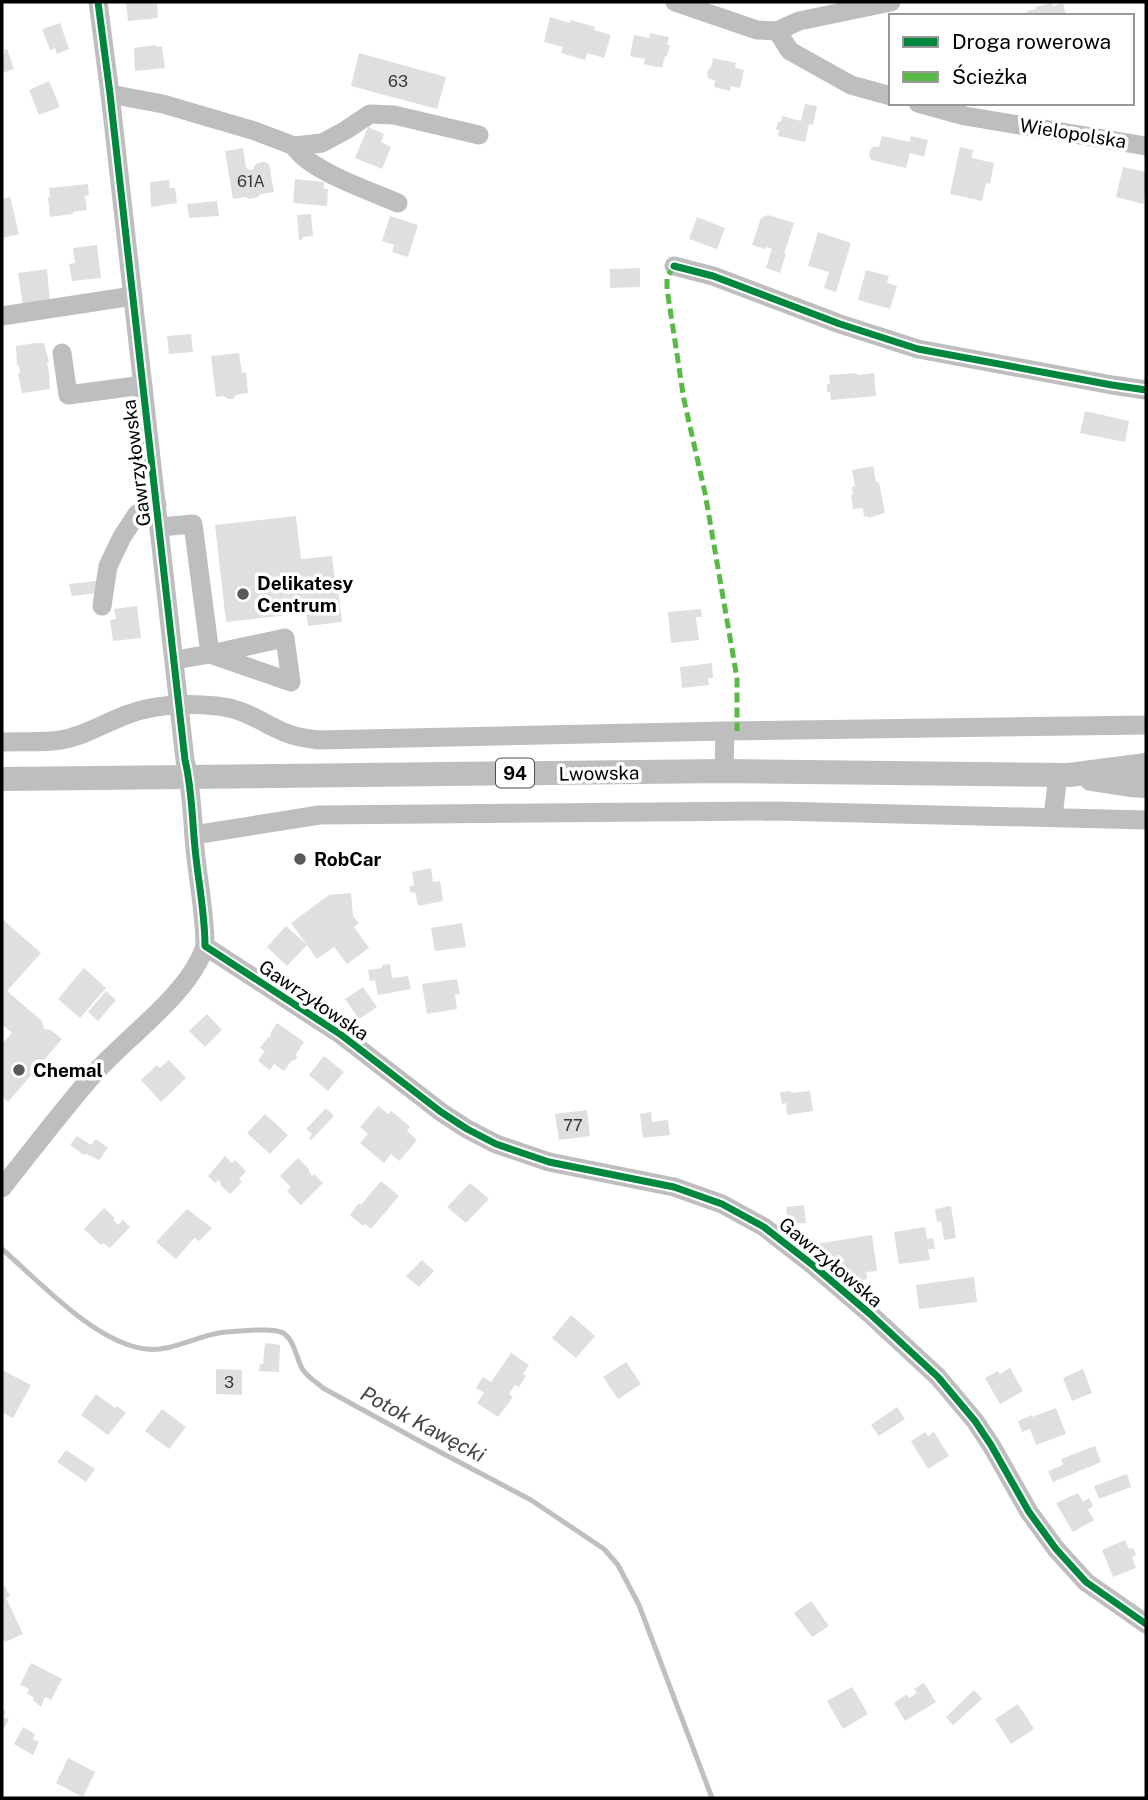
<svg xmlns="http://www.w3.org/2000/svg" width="1148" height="1800" font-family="'Public Sans',sans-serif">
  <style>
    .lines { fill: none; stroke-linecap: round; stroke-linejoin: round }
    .stream { stroke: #bfbfbf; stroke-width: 5 }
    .building { fill: #dfdfdf }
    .minor { stroke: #bebebe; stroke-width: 19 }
    .major { stroke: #bebebe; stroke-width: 24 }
    .quiet { stroke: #58b947; stroke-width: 5; stroke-dasharray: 10 5; stroke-linecap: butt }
    .cycleway-casing { stroke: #fff; stroke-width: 11 }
    .cycleway { stroke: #00873e; stroke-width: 7 }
    .poi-dot { fill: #595959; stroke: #fff; stroke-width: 2.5 }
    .labels { text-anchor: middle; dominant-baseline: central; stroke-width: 7; stroke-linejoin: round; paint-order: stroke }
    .number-label { font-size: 16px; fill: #383838 }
    .shield { fill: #fff; stroke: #4c4c4c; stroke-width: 2 }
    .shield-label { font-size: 18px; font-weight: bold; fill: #000 }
    .street-label { font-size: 19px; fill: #000; stroke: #fff }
    .poi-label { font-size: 19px; font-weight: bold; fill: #000; stroke: #fff; text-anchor: start }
    .water-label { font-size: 21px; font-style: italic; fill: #444; stroke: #fff }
  </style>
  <rect width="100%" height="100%" fill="#fff"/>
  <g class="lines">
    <path class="stream" d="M2,1249C40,1282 95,1343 146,1349C170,1352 195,1337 219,1333C231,1331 244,1331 257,1330C265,1330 276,1329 283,1333C295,1340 296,1359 303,1370C309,1378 316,1382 323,1388L423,1443L531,1500L604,1549L618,1565L639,1605L712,1798"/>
  </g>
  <g class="building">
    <path d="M126,2H151V4L157,3L158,18L128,21Z"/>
    <path d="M1052,3L1053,6L1063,3L1066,16H1028L1027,11L1036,9L1035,7Z"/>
    <path d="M550,17L570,23L571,20L595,27L594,30L611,35L604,58L587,53L585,60L561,53L563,47L544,42Z"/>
    <path d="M60,23L69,49L57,54L55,48L50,50L42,29Z"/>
    <path d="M650,33L669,37L667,45H670L667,56H665L662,68L644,64L645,59L630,56L634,35L649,38Z"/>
    <path d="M156,45L157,47L162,46L165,68L135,71L134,48Z"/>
    <path d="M7,49L14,69L2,73V54L5,53L4,50Z"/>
    <path d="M359,53L446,77L437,109L351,86Z"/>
    <path d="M713,58L736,63L735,68L744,70L740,88L731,86L730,91L714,87L715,80L709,79L707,75L708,70L711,67Z"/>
    <path d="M49,81L60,107L39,115L29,90Z"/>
    <path d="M805,104L817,106L813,125L809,124L805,142L778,136L779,130H776L778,122H781L782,116L801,121Z"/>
    <path d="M368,127L384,134L381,142L391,147L382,169L355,158Z"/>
    <path d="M882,136L910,142L911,136L928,140L924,157L910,153L906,168L871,160L869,155L870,150L874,146L879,147Z"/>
    <path d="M960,147L973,150L972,158L994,163L990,184L986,183L982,201L950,194Z"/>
    <path d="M243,148L246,167L249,170L254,169V166L258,163L264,162L269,164L274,192L261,194L258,197L249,199L245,197L233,199L225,151Z"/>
    <path d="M1123,167L1146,172V191L1143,204L1116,197Z"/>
    <path d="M295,179L324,182V189H328L327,206L293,203Z"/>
    <path d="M169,180L170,188H175L177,203L151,207L150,182Z"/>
    <path d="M88,184L89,195L85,196L87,210L73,212V214L50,217L48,197H50L49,188Z"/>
    <path d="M10,197L19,234L2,238V199Z"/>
    <path d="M217,201L219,216L189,218L187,204Z"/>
    <path d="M311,214L313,236L302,237V240H299L297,215Z"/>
    <path d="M768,215L794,223L784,254H786L780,273L766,268L772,249L766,247L765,249L752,245L761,218Z"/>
    <path d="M390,216L418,225L408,257L392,252L394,245L382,241Z"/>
    <path d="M697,217L725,228L717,249L689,239Z"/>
    <path d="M818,232L851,243L836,292L824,288L829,272L808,266Z"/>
    <path d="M97,245L101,278L72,281L69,264L75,263L73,248Z"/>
    <path d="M640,268V287L610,288V269Z"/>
    <path d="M47,269L50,302L23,306L18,273Z"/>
    <path d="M866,270L889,276L887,283L897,286L890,309L858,300Z"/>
    <path d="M191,334L193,352L169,354L167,336Z"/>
    <path d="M35,343H44L49,362H47L50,378H49L50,389L22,393L18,373H20L19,365L17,366L16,346Z"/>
    <path d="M239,353L242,373L246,372L248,393L236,395L233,399H228L224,396L216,397L211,356Z"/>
    <path d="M857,373V375L874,373L876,396L831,400L830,392H827V384H830L829,375Z"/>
    <path d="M1085,411L1129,421L1125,442L1080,433Z"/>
    <path d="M873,466L876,482H879L885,513L868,518L867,516L864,517L863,508L853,509L851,495H853L852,487L855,486L852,470Z"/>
    <path d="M296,516L301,559L332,556L335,580H337L342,622L308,626L306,613L226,622L215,525Z"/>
    <path d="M96,581L97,593L72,596L69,584Z"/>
    <path d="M137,606L141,638L113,641L110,620L116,619L114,609Z"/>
    <path d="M701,609L702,617H696L699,640L671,643L668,612Z"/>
    <path d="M712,663L713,678H708L709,685L682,688L680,667Z"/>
    <path d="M431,868L433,882L440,881L443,901L418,906L415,892L411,893L409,887L414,885L412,872Z"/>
    <path d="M351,893L353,916L359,923L354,927L369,948L347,964L334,947L317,959L291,923L329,895Z"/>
    <path d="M2,919L41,953L7,991L42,1021L44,1029L51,1030L62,1039L8,1102L2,1096V1044L12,1033L2,1024Z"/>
    <path d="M462,923L466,947L435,951L431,928Z"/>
    <path d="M286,926L307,945L287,966L267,947Z"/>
    <path d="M390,964L392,978L408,976L411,989L378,995L375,980L370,981L368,970L382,968V965Z"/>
    <path d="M84,968L106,988L80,1018L58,999Z"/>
    <path d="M457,979L460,994L455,995L457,1009L427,1014L422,984Z"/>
    <path d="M363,987L377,1007L359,1019L345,999Z"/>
    <path d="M106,991L116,1000L98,1021L88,1012Z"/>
    <path d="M207,1014L222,1030L205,1047L189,1031Z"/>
    <path d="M277,1023L304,1042L296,1054L297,1057L295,1060H292L284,1071L274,1064L270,1070L258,1061L265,1051L260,1048L268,1037L269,1038L271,1035L270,1034Z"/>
    <path d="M324,1056L344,1072L328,1091L309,1075Z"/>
    <path d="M169,1060L186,1078L161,1102L141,1080L157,1065L160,1068Z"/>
    <path d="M791,1091V1093L810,1091L813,1111L787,1115L786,1103L782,1104L780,1092Z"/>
    <path d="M378,1106L388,1114L391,1111L401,1119L410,1127L407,1131L417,1140L399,1161L391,1154L384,1163L360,1143L368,1134L360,1127Z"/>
    <path d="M326,1108L334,1116L311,1140L309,1138L312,1134L306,1129Z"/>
    <path d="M587,1110L590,1136L559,1140L555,1114Z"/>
    <path d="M651,1112L652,1122L668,1120L670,1135L643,1138L640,1114Z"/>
    <path d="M265,1114L288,1135L270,1154L247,1133Z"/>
    <path d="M77,1136L91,1145L96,1139L108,1148L99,1160L86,1154L84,1155L70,1145Z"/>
    <path d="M225,1156L232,1163L235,1160L246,1171L239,1179L242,1182L230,1194L220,1185L221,1183L218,1180L215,1183L208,1176Z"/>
    <path d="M298,1158L309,1169V1171L312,1176L314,1174L323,1183L301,1205L287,1191L291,1187L280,1176Z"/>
    <path d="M381,1181L399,1196L371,1229L365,1224L363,1226L350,1215L359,1203L361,1205Z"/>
    <path d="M470,1183L489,1199L466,1223L447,1207Z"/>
    <path d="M804,1205L806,1223L788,1224L786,1207Z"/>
    <path d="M951,1206L956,1238L944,1240L941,1221L937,1222L935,1209Z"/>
    <path d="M104,1208L115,1218L113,1220L118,1225L123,1220L130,1227L110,1248L103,1243L101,1245L84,1229Z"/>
    <path d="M187,1209L212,1228L199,1241L194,1238L176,1259L156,1242Z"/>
    <path d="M925,1227L927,1239L933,1238L935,1249H928L930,1260L899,1264L894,1232Z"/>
    <path d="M872,1235L877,1271L866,1272L867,1279L854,1282H847L812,1249L806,1247L809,1245Z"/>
    <path d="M422,1260L434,1271L419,1287L406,1276Z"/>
    <path d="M974,1277L977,1302L919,1309L916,1285Z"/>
    <path d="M571,1315L595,1336L576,1358L552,1338Z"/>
    <path d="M265,1343L280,1345L279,1372L259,1371L260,1364H263Z"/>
    <path d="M511,1353L529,1365L523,1374L526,1376L519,1387L515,1385L509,1394L513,1397L498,1417L477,1403L484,1393L476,1388L483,1377L491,1382Z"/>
    <path d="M626,1362L641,1384L618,1399L603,1377Z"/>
    <path d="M1010,1368L1023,1391L1000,1404L985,1378L998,1371L1000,1374Z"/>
    <path d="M216,1369L242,1370V1395L216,1394Z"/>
    <path d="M1083,1369L1092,1393L1072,1401L1063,1378Z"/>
    <path d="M2,1370L31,1385L13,1418L2,1412Z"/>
    <path d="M96,1394L115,1408L117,1406L126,1413L108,1435L81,1415Z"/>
    <path d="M897,1407L905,1419L879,1436L871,1425Z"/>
    <path d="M1056,1408L1066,1434L1036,1445L1030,1429L1022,1432L1018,1421L1032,1415V1417Z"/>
    <path d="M162,1409L186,1427L169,1449L145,1431Z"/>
    <path d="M925,1432L928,1436L934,1432L949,1456L928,1469L911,1441Z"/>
    <path d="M1095,1446L1101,1462L1053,1482L1048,1471L1063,1465L1061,1459Z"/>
    <path d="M66,1450L95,1469L86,1482L57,1462Z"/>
    <path d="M1127,1474L1131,1487L1099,1499L1094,1486Z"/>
    <path d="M1078,1493L1083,1502L1089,1498L1093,1506L1088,1510L1094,1520L1073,1532L1056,1503Z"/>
    <path d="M1125,1540L1129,1549L1133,1548L1136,1555L1132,1557L1136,1568L1113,1577L1102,1550Z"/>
    <path d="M5,1586L10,1596L6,1598L23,1634L5,1642L2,1635V1588Z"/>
    <path d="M811,1601L829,1626L812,1637L794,1613Z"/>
    <path d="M31,1663L62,1679L51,1700L45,1697L41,1707L33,1700L34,1698L27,1693L29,1689L20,1685Z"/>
    <path d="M924,1683L936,1702L905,1721L894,1703L907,1694L909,1698L917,1693L914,1689Z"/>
    <path d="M852,1687L868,1714L843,1729L827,1701Z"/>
    <path d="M974,1690L982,1699L953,1725L946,1717Z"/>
    <path d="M1018,1704L1034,1729L1011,1744L995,1719Z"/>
    <path d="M2,1710L6,1712L3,1717L9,1719L2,1732Z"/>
    <path d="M23,1727L35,1734L33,1739L39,1742L33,1755L14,1744Z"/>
    <path d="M68,1758L95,1772L83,1797L56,1783Z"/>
  </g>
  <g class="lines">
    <g class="minor">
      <path d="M98,2L110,94L185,760C192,789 192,818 195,848C198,881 205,913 205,946L340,1034L441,1112L467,1129L496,1144L549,1162L674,1187L722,1204L764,1227L814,1266L870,1314L938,1377L975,1421L991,1445L1029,1512L1056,1549L1086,1582L1146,1624"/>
      <path d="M675,2L757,30L777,31L799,21L891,2"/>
      <path d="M777,31L790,51L851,85L891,96"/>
      <path d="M110,94L163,104L255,131L294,146L322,143L346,130L370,114L394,115L479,135"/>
      <path d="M918,103L965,116L1146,146"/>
      <path d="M294,146C309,171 371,191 398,203"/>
      <path d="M674,266L713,276L840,324L918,349L1112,385L1146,390"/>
      <path d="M2,316L133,296"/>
      <path d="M62,353L68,395L143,385"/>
      <path d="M160,527L193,524L210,654L285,638L291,682L210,654L175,660"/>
      <path d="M102,606L108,566L122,537L137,514L157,505"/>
      <path d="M2,742C21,741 42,743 61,740C84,736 105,723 126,715C154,704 188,703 217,706C240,708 257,719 277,729C290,736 303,738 318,740L725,731L1146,725"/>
      <path d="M724,771L725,731"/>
      <path d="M1053,817L1058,775"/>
      <path d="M194,835L319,815L777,811L1146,820"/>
      <path d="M2,1188C32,1150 61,1112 93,1075C126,1037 190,994 205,946"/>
    </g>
    <g class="major">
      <path d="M2,779L724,771L1069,775L1146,765"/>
      <path d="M1091,779L1130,785L1146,786"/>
    </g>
    <path class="quiet" d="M674,266L667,277V289L684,400L705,493L737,678V731"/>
    <defs>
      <g id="cycleway">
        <path d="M98,2L110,94L185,760C192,789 192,818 195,848C198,881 205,913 205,946L340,1034L441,1112L467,1129L496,1144L549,1162L674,1187L722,1204L764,1227L814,1266L870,1314L938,1377L975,1421L991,1445L1029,1512L1056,1549L1086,1582L1146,1624"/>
        <path d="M674,266L713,276L840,324L918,349L1112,385L1146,390"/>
      </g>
    </defs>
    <use href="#cycleway" class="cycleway-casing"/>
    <use href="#cycleway" class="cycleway"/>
  </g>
  <g class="poi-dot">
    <circle cx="243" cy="594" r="7"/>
    <circle cx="300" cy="859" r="7"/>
    <circle cx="19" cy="1070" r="7"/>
  </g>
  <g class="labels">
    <g class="number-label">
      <text x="398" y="81">63</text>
      <text x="251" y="181">61A</text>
      <text x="573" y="1125">77</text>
      <text x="229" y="1382">3</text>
    </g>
    <rect class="shield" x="496" y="758.5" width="38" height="29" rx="5"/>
    <g class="shield-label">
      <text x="515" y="773">94</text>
    </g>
    <g class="street-label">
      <text transform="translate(1073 133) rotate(9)">Wielopolska</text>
      <text transform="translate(136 463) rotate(-97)">Gawrzyłowska</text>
      <text transform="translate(599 773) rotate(-1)">Lwowska</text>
      <text transform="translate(314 1000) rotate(34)">Gawrzyłowska</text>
      <text transform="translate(831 1262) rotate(40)">Gawrzyłowska</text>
    </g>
    <g class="poi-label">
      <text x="257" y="583">Delikatesy<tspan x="257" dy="22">Centrum</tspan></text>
      <text x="314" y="859">RobCar</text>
      <text x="33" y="1070">Chemal</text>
    </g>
    <g class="water-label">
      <text transform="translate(423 1424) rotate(28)">Potok Kawęcki</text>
    </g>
  </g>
  <rect width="1148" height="1800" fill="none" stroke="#000000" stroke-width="7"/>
  <rect x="889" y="14" width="245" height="91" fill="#ffffff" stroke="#999999" stroke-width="2"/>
  <rect x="903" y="37" width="35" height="10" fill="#00873e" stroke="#999999" stroke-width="2"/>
  <text x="952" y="49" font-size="21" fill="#000000">Droga rowerowa</text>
  <rect x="903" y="72" width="35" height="10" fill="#58b947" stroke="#999999" stroke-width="2"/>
  <text x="952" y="84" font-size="21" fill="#000000">Ścieżka</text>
</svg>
